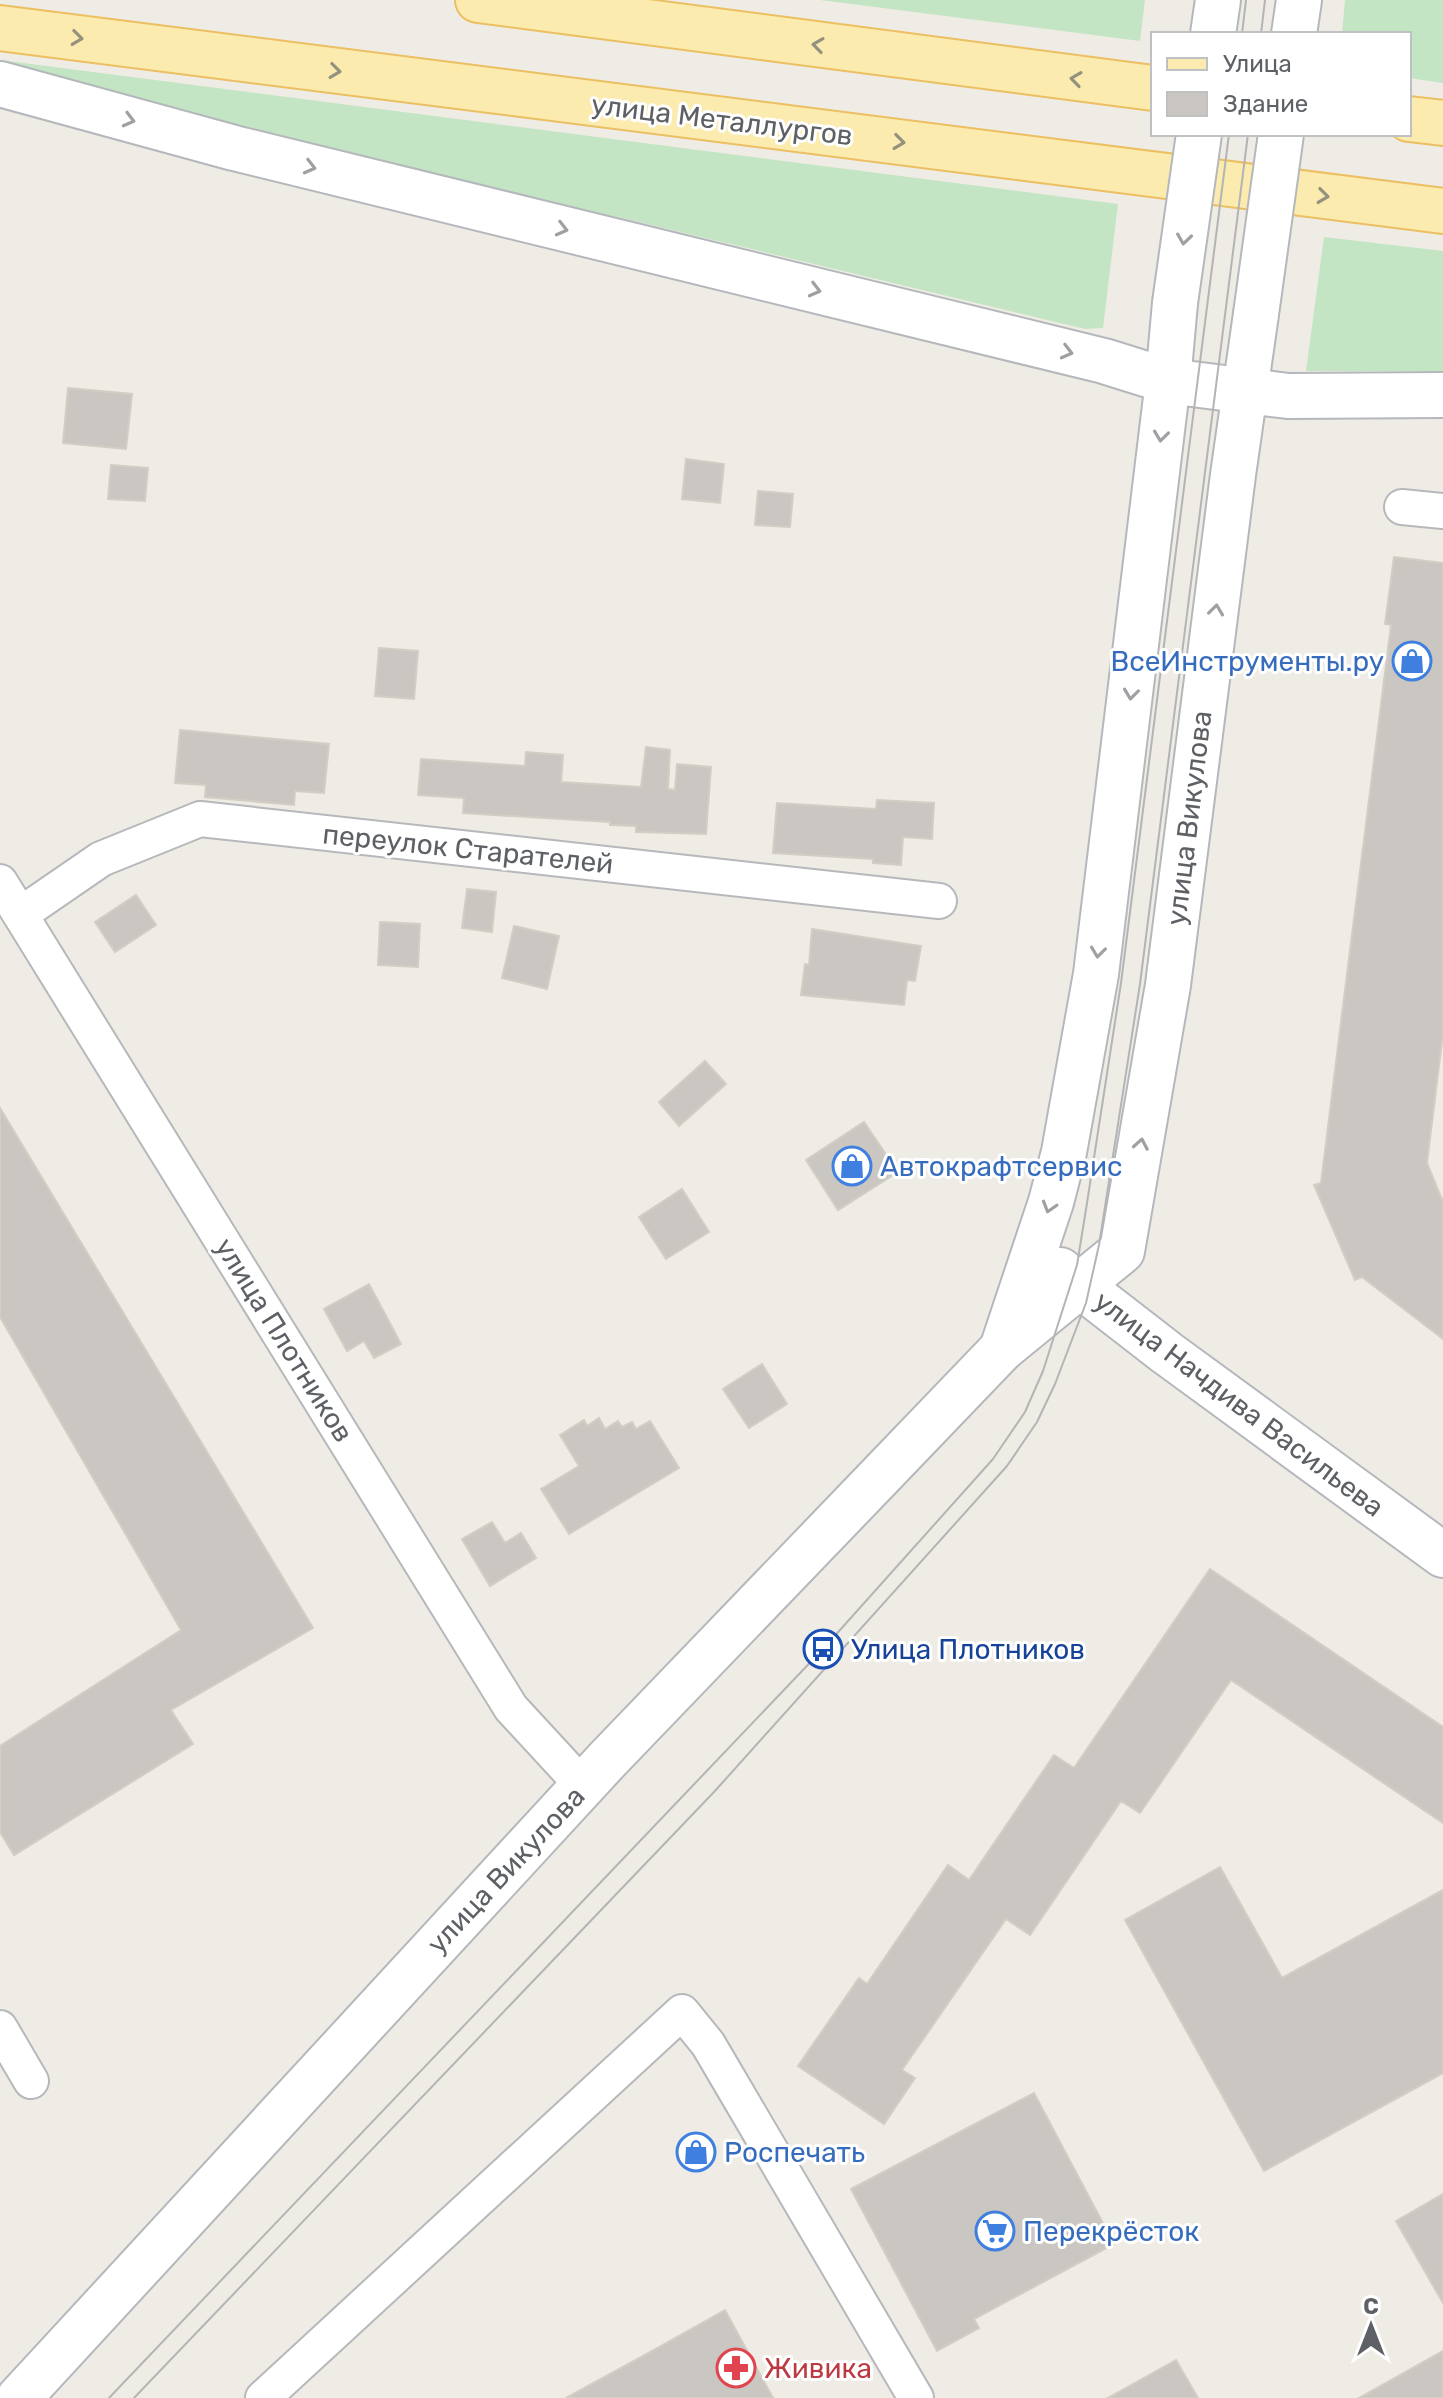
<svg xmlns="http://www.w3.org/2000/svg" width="1443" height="2398" font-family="Rubik,sans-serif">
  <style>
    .grass { fill: #c4e5c3 }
    .building { fill: #cac7c2; stroke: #d3cec4; stroke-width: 2 }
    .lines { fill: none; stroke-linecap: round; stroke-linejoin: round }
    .street-casing { stroke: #b6b8bb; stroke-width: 38 }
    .secondary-casing { stroke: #b4b8bc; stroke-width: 48 }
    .primary-casing { stroke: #ebbf62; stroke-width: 48 }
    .street { stroke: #fff; stroke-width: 34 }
    .secondary { stroke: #fff; stroke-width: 44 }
    .primary { stroke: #fbebae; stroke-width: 44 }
    .tram { stroke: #b3b4b5; stroke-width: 2 }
    .secondary-bridge-casing { stroke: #b4b8bc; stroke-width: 48; stroke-linecap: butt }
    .secondary-bridge { stroke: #fff; stroke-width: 44 }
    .oneway { stroke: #94917f }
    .oneway2 { stroke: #9ea0a3 }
    .labels { text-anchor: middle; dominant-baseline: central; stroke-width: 6; stroke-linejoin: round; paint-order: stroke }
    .street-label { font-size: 28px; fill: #5d6165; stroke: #fff }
    .shop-label { font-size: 28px; fill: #366cbe; stroke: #fff; text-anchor: start }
    .transit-label { font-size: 28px; fill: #164399; stroke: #fff; text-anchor: start }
    .health-label { font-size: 28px; fill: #be3a42; stroke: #fff; text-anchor: start }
  </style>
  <rect width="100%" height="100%" fill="#efece5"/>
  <g class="grass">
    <path d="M820,0H1145L1140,41Z"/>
    <path d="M1345,0H1443V83L1409,78V34H1342Z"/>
    <path d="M0,60L1118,204L1103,328L1085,329L0,69Z"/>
    <path d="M1324,237L1443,251V371H1306Z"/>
  </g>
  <g class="building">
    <path d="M68,388L132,394L126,449L63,443Z"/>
    <path d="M686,459L724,464L720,503L682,499Z"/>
    <path d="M111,465L148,468L145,501L108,499Z"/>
    <path d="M758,491L793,494L790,527L755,525Z"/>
    <path d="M1394,557L1443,563V1033L1427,1163L1443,1202V1339L1362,1277L1355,1280L1314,1185L1321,1183L1340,1030L1391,625L1385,624Z"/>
    <path d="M379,648L418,651L414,699L375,696Z"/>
    <path d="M180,730L329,744L324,793L295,791L294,805L205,797L206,785L175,783Z"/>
    <path d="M646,747L670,750L668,789L675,790L677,764L711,767L706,834L636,832V826L610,825V822L463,813L464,798L418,795L421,759L525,766L526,752L563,755L561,782L641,787Z"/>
    <path d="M877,800L934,803L932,839L903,837L901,865L873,863V859L773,853L777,803L876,809Z"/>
    <path d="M467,889L496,892L492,932L462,928Z"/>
    <path d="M136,895L156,925L115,952L95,922Z"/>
    <path d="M380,922L420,924L418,967L378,965Z"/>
    <path d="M514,926L559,936L547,989L502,978Z"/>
    <path d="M812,929L921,946L915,981L907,980L904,1005L801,995L805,964L809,965Z"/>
    <path d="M705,1061L726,1084L679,1126L659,1102Z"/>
    <path d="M0,1108L313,1628L171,1710L193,1744L14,1855L0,1832V1746L181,1630L0,1317Z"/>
    <path d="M864,1122L898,1172L838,1210L806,1160Z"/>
    <path d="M682,1189L709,1232L666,1259L639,1217Z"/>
    <path d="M369,1284L401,1344L374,1358L364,1341L347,1351L324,1309Z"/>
    <path d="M762,1364L787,1404L749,1428L723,1389Z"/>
    <path d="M599,1418L605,1429L618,1421L622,1427L632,1422L636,1429L650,1421L679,1468L569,1534L541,1489L579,1466L560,1435L584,1420L587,1426Z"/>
    <path d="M492,1522L505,1543L521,1533L536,1558L490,1586L462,1539Z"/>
    <path d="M1210,1569L1443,1727V1823L1231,1680L1140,1813L1121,1801L1030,1935L1006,1919L902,2070L915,2078L884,2124L798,2066L859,1978L867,1984L948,1865L969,1880L1054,1755L1074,1768Z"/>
    <path d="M1220,1867L1282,1978L1443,1890V2073L1264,2171L1125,1920Z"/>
    <path d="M1034,2093L1114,2244L974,2319L979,2328L937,2351L851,2189Z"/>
    <path d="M1443,2194V2303L1396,2221Z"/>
    <path d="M725,2310L773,2398H566L654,2350Z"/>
    <path d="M1443,2351V2398H1359Z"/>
    <path d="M1176,2360L1198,2398H1108Z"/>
  </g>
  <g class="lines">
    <defs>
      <g id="street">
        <path d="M1402,507L1443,511"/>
        <path d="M0,882L511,1708L583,1786"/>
        <path d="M21,914L101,859L200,819L939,901"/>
        <path d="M0,2028L31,2081"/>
        <path d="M263,2398L682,2012L708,2044L916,2398"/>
      </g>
      <g id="secondary">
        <path d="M1213,34L1218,0"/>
        <path d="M1294,34L1299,0"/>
        <path d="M0,84L234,148L1104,361L1168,381L1288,396L1443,395"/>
        <path d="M1060,1270L1167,1353L1443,1555"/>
        <path d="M1002,1349L1051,1202L1064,1152L1096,974L1168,381L1175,303"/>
        <path d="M19,2398L607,1760L883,1473L1002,1349L1122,1251L1168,985L1233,475L1256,314"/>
      </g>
      <g id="primary">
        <path d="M478,0L1153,88"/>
        <path d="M0,28L1443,211"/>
        <path d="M1409,119L1443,123"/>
      </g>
    </defs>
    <use href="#street" class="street-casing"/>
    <use href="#secondary" class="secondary-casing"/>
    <use href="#primary" class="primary-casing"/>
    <use href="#street" class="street"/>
    <use href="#secondary" class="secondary"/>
    <use href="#primary" class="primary"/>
    <g class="tram">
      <path d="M1242,34L1246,0"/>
      <path d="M1261,34L1265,0"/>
      <path d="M109,2398L823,1649L993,1459L1025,1412L1043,1371L1077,1265L1087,1203L1121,983L1229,134"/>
      <path d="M134,2398L714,1792L1007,1466L1037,1422L1055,1384L1086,1303L1099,1245L1140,984L1248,134"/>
    </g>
    <defs>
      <g id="secondary-bridge">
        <path d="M1175,303L1199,134"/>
        <path d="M1256,314L1281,134"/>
      </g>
    </defs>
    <use href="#secondary-bridge" class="secondary-bridge-casing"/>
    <use href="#secondary-bridge" class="secondary-bridge"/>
  </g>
  <defs><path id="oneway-chevron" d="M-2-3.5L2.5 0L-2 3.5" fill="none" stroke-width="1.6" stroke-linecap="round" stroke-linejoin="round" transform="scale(2)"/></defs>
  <g class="oneway">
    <use href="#oneway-chevron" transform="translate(77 38) rotate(7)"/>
    <use href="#oneway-chevron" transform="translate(818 45) rotate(-172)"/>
    <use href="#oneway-chevron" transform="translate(335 71) rotate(7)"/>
    <use href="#oneway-chevron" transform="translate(1076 79) rotate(-172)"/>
    <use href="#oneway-chevron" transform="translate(899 142) rotate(7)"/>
    <use href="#oneway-chevron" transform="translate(1323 196) rotate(7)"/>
  </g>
  <g class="oneway2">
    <use href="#oneway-chevron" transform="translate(129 120) rotate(15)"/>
    <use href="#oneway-chevron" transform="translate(310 167) rotate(14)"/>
    <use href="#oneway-chevron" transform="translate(562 229) rotate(14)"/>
    <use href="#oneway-chevron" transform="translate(1184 239) rotate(98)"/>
    <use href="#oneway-chevron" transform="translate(815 290) rotate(14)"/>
    <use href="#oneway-chevron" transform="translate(1067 352) rotate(14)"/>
    <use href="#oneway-chevron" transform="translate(1161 436) rotate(97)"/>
    <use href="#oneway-chevron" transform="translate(1216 610) rotate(-83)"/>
    <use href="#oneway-chevron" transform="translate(1131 694) rotate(97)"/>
    <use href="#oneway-chevron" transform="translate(1098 952) rotate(97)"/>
    <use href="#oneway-chevron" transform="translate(1141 1144) rotate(-80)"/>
    <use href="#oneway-chevron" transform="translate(1049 1207) rotate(107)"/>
  </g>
  <defs>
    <symbol id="shop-ring" viewBox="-11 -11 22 22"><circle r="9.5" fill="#fff" stroke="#3f7fe0" stroke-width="1.5"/><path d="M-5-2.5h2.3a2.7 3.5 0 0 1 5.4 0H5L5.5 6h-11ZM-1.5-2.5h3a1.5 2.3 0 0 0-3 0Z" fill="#3f7fe0"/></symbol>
    <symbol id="bus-ring" viewBox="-11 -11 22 22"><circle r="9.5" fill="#fff" stroke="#1a4fb4" stroke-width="1.5"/><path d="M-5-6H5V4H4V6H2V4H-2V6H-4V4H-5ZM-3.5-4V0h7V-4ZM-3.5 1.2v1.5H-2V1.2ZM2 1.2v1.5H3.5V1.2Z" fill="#1a4fb4"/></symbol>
    <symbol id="supermarket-ring" viewBox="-11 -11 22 22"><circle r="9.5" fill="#fff" stroke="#3f7fe0" stroke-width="1.5"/><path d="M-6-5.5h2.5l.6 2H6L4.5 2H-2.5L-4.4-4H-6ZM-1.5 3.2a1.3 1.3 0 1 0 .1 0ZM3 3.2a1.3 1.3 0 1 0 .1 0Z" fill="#3f7fe0"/></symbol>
    <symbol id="pharmacy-ring" viewBox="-11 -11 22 22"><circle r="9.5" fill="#fff" stroke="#e0444e" stroke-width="1.5"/><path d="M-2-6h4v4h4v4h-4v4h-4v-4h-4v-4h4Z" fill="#e0444e"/></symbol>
  </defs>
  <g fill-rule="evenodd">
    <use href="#shop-ring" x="1390" y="639" width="44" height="44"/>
    <use href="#shop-ring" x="830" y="1144" width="44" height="44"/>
    <use href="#bus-ring" x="801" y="1627" width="44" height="44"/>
    <use href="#shop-ring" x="674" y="2130" width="44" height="44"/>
    <use href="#supermarket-ring" x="973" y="2209" width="44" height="44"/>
    <use href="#pharmacy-ring" x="714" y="2346" width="44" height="44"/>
  </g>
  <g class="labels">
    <g class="street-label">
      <text transform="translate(722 120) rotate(7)">улица Металлургов</text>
      <text transform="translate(1189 818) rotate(-83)">улица Викулова</text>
      <text transform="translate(468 849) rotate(6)">переулок Старателей</text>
      <text transform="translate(284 1340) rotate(58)">улица Плотников</text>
      <text transform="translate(1239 1404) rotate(37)">улица Начдива Васильева</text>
      <text transform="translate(506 1870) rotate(-47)">улица Викулова</text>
    </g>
    <g class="shop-label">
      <text x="1384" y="661" text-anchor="end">ВсеИнструменты.ру</text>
      <text x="880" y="1166">Автокрафтсервис</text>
      <text x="724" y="2152">Роспечать</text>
      <text x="1023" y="2231">Перекрёсток</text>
    </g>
    <g class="transit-label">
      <text x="851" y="1649">Улица Плотников</text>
    </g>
    <g class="health-label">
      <text x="764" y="2368">Живика</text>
    </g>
  </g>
  <rect x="1151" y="32" width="260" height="104" fill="#ffffff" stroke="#bec0c1" stroke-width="2"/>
  <rect x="1167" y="58" width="40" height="12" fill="#fbebae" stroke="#bec0c1" stroke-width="2"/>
  <text x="1223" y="72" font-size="24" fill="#5d6165">Улица</text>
  <rect x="1167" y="92" width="40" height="24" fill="#cac7c2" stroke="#bec0c1" stroke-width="2"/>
  <text x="1223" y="112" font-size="24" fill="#5d6165">Здание</text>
  <g transform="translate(1371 2326)" stroke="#ffffff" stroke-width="6" paint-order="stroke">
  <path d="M0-6L14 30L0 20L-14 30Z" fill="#5d6165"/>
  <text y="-12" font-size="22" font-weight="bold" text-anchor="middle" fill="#5d6165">С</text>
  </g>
</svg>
